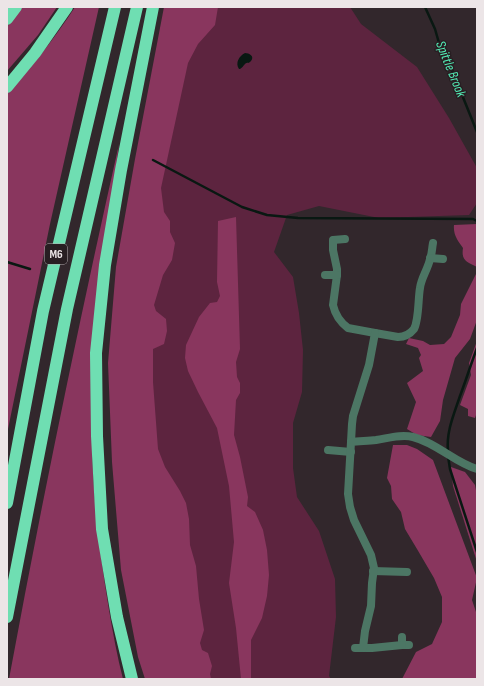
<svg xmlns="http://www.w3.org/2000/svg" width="484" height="686" font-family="'Sofia Sans Condensed',sans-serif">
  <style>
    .green { fill: #5d243f }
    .forest { fill: #89365e }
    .water { fill: #091812 }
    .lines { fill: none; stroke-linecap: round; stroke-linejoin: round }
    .stream { stroke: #091812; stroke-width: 2.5 }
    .minor { stroke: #4c7664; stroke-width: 8 }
    .motorway { stroke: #6fdeb2; stroke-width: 12 }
    .labels { text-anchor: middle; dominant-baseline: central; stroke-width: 3; stroke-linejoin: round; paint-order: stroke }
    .shield { fill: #281e22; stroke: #b1a9ac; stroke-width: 1 }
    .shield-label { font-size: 12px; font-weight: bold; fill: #ece5e7 }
    .water-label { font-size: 14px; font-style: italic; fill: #53ecb5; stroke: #281e22 }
  </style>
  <rect width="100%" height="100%" fill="#32272c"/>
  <path class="green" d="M212,7H350L361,24L417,67L449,118L477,168V203L469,215L379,218L319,206L287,215L274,252L293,277L299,313L303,350L302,392L293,423V468L297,497L319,531L335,579L336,617L329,676L331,679H184L178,661L141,292L186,51Z"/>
  <g class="forest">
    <path d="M21,7H57L38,35L7,71V27Z"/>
    <path d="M75,7H99L50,224L7,434V93C32,67 55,38 75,7Z"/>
    <path d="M164,7H218L215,25L198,44L188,63L161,188L164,212L170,221V232L175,243L172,260L163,275L154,305L156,311L166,319L167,331L164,344L153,349V382L158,449L165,467L180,491L186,503L189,519L190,545L196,566L199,599L204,630L200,643L202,650L208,653L212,666L210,674L211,679H145L138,657L121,570L112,462L108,363L116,267L135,159Z"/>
    <path d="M119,144L114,182L92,444C93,500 100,555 109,610C113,633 117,656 123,679H9C42,500 79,322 119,144Z"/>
    <path d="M236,217L240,349L236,362L237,377L240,383V393L236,400L234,435L240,457L248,497L247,506L255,512L263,530L267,550L269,575L267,596L262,618L251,640V679H241L236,628L229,583L234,542L229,486L217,428L198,392L188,371L185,358L186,345L199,317L210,303L217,302L220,296L217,282L218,221Z"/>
    <path d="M477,224V267C467,262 461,261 463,248C458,241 453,235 454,225Z"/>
    <path d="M477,272V320L470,339L455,358L443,400L440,421L431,437L417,435L407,429L416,402L407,383L423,371L419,358L421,355L418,348L406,344L409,338L423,341L430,345L444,344L451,337L460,315L461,304Z"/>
    <path d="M477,341V412L475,418L468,416V409L460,405L471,375L469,363Z"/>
    <path d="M393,445H407L417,449L433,460L477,578L472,600L477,615V679H402L416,652L432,644L442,622V597L434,578L417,549L405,529L401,512L392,499L391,486L387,478Z"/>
    <path d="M451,467L465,472L475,485L477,496V562L453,486Z"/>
  </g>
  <path class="water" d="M245,53C249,53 255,56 251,61C247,65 249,61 245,64C243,66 242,68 240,69H239C235,63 239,56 245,53Z"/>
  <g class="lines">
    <g class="stream">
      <path d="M425,7L435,29L439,43L448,60L477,132"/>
      <path d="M153,160L242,207L267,215L298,218L473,219L477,221"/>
      <path d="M7,262L30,269"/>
      <path d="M448,451C446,432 454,414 460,396C466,380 471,364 477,348"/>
      <path d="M448,456L450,469L477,552"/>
    </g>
    <g class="minor">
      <path d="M345,239L333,240V250L337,269V275L333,305C335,314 340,322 348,328L375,333L398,337C404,337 410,334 414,329C419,320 418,299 420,288C421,278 428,269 430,259C432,254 432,248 433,243"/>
      <path d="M430,258L443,259"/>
      <path d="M325,275H337"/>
      <path d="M351,442L352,424L353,416L369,365L375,333"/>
      <path d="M328,450L351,452"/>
      <path d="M373,571L407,572"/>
      <path d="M402,637V645H409"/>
      <path d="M355,648H372L402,645"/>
      <path d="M363,648L365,631L371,606L372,583L374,568L371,555L354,520L350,507L348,494L351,442C360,441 368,441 376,440C389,438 401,434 413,437C437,443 454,462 477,469"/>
    </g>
    <g class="motorway">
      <path d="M7,19L16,7"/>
      <path d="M7,87L35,53L67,7"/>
      <path d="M7,503L43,311L115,7"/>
      <path d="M7,617L67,309L137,7"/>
      <path d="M132,679L117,617L102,529L97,436L96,353L105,265L121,170L153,7"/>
    </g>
  </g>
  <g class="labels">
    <rect class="shield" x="45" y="244" width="22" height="20" rx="3"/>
    <g class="shield-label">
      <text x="56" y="254">M6</text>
    </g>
    <g class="water-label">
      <text transform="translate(451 69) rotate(68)">Spittle Brook</text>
    </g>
  </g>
  <rect width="484" height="686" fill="none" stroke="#ece5e7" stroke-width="16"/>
</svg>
